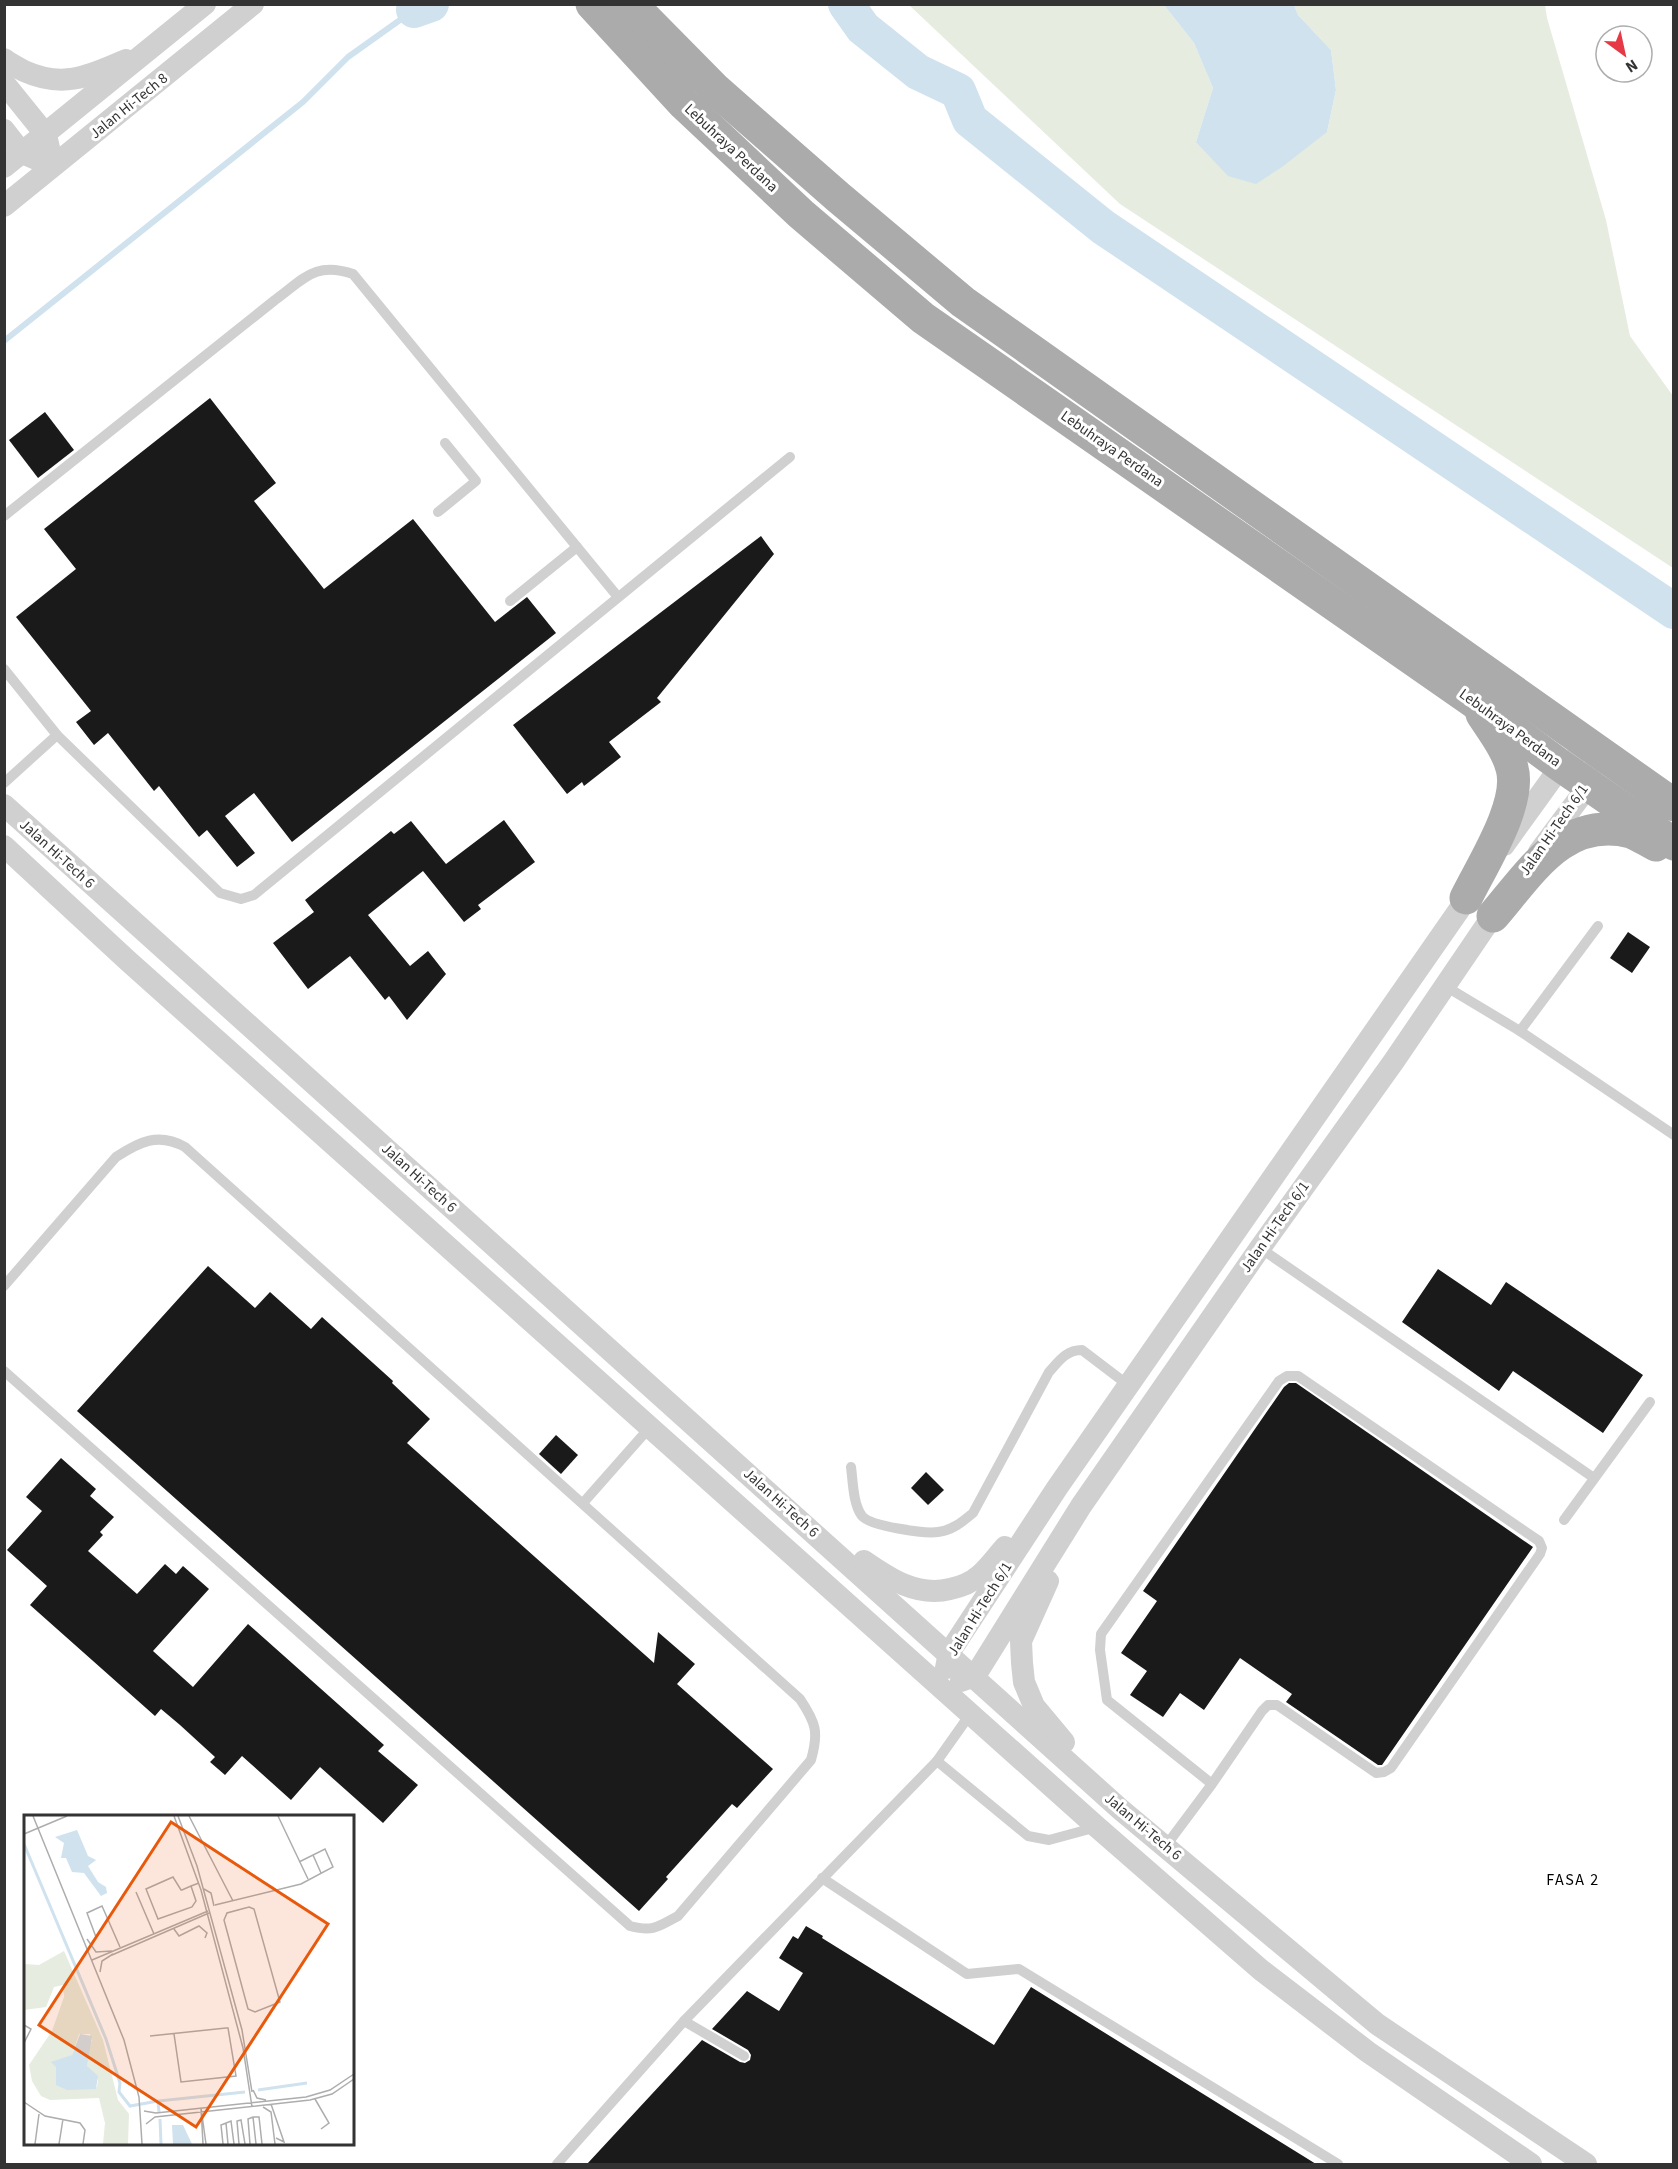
<svg xmlns="http://www.w3.org/2000/svg" width="1678" height="2169" font-family="'Source Sans 3',sans-serif">
  <style>
    .green { fill: #e6ecdf }
    .water { fill: #cfe2ee }
    .lines { fill: none; stroke-linecap: round; stroke-linejoin: round }
    .stream { stroke: #cfe2ee; stroke-width: 6 }
    .river { stroke: #cfe2ee; stroke-width: 36 }
    .building { fill: #1a1a1a }
    .lane { stroke: #d0d0d0; stroke-width: 10 }
    .street { stroke: #d0d0d0; stroke-width: 22 }
    .primary { stroke: #ababab; stroke-width: 33 }
    .labels { text-anchor: middle; dominant-baseline: central; stroke-width: 6; stroke-linejoin: round; paint-order: stroke }
    .street-label { font-size: 15px; fill: #333; stroke: #fff }
    .neighbourhood-label { font-size: 16px; letter-spacing: 1.5px; fill: #000; stroke: #fff }
    .inset-river { fill: none; stroke: #cfe2ee; stroke-width: 3 }
    .inset-road { fill: none; stroke: #adadad; stroke-width: 1.5 }
    .view { fill: #e8590c; fill-opacity: 0.15; stroke: #e8590c; stroke-width: 3 }
    .inset-edge { fill: none; stroke: #333; stroke-width: 3 }
  </style>
  <rect width="100%" height="100%" fill="#fff"/>
  <path class="green" d="M909,5H1164L1194,43L1213,88L1196,142L1327,132L1336,90L1331,50L1298,15L1294,5H1545L1547,18L1606,220L1630,336L1673,396V568L1120,204Z"/>
  <path class="water" d="M1164,5H1294L1298,15L1331,50L1336,90L1327,132L1282,167L1256,184L1228,176L1196,142L1213,88L1194,43Z"/>
  <g class="lines">
    <path class="stream" d="M4,341L303,102L348,57L414,10L409,4"/>
    <g class="river">
      <path d="M846,4L863,28L918,72L958,91L970,120L1103,227L1674,611"/>
      <path d="M414,10L431,4"/>
    </g>
  </g>
  <g class="building">
    <path d="M210,398L276,483L254,501L324,589L413,519L495,622L527,597L556,633L292,842L254,793L225,816L255,853L237,867L207,830L199,837L159,786L154,791L108,733L94,745L76,722L91,711L16,617L76,569L44,529Z"/>
    <path d="M45,412L74,450L38,478L9,440Z"/>
    <path d="M761,536L774,554L657,698L661,702L609,742L621,757L584,786L582,782L567,794L513,725Z"/>
    <path d="M504,820L535,862L478,905L481,909L464,922L423,871L368,915L410,966L428,951L446,974L407,1020L389,996L385,1000L350,956L308,989L273,943L314,912L305,900L391,831L394,834L411,821L446,864Z"/>
    <path d="M1628,932L1650,947L1632,973L1610,958Z"/>
    <path d="M208,1266L255,1308L270,1292L311,1329L322,1317L393,1381L392,1383L430,1419L407,1443L654,1663L658,1632L695,1664L677,1684L773,1769L737,1808L732,1804L666,1877L668,1879L639,1911L77,1411Z"/>
    <path d="M1438,1269L1491,1305L1506,1282L1643,1375L1603,1433L1513,1371L1499,1391L1402,1322Z"/>
    <path d="M1289,1383H1296L1533,1547L1382,1765H1378L1286,1702L1292,1694L1240,1658L1204,1710L1180,1693L1163,1717L1130,1695L1147,1671L1121,1653L1157,1601L1143,1591L1284,1387Z"/>
    <path d="M556,1435L578,1455L561,1474L539,1454Z"/>
    <path d="M61,1458L96,1489L90,1496L114,1517L100,1532L103,1535L88,1551L137,1594L165,1564L176,1574L183,1566L209,1589L153,1651L193,1687L248,1624L384,1745L378,1751L418,1785L383,1823L320,1767L291,1800L242,1756L225,1775L210,1762L215,1757L180,1725L161,1709L155,1716L30,1605L47,1586L7,1550L42,1511L26,1497Z"/>
    <path d="M926,1472L944,1490L928,1505L911,1488Z"/>
    <path d="M806,1926L823,1936L822,1938L994,2045L1031,1987L1316,2164H587L702,2040L740,2062L745,2063L750,2060L751,2055L748,2050L712,2029L747,1991L779,2011L803,1973L779,1958L793,1936L798,1939Z"/>
  </g>
  <g class="lines">
    <g class="lane">
      <path d="M438,512L476,481L445,443"/>
      <path d="M4,516L275,300C304,279 315,261 353,274L618,597"/>
      <path d="M510,601L577,547"/>
      <path d="M4,669L57,735L220,893L241,899L254,895L790,457"/>
      <path d="M4,783L57,735"/>
      <path d="M1445,986L1520,1031L1674,1135"/>
      <path d="M1520,1031L1598,926"/>
      <path d="M1260,1248L1594,1478"/>
      <path d="M4,1286L116,1157C139,1142 158,1132 185,1147L800,1699C816,1723 819,1732 811,1760L678,1916C658,1927 653,1932 630,1926L4,1371"/>
      <path d="M851,1467C853,1482 853,1504 862,1516C870,1526 925,1534 938,1532C953,1530 962,1522 973,1513L1049,1372C1059,1361 1066,1350 1082,1350L1128,1385"/>
      <path d="M583,1503L651,1426"/>
      <path d="M1564,1520L1650,1402"/>
      <path d="M971,1713L937,1761L1028,1836L1049,1840L1097,1827"/>
      <path d="M1165,1847L1212,1784L1262,1711L1268,1705H1277L1376,1773L1384,1772L1391,1768L1540,1554L1542,1548L1539,1541L1298,1376H1287L1279,1381L1101,1634L1100,1650L1107,1700L1212,1784"/>
      <path d="M822,1878L967,1974L1019,1969L1338,2164"/>
      <path d="M684,2021L744,2056"/>
      <path d="M557,2164L684,2021L937,1761"/>
    </g>
    <g class="street">
      <path d="M4,59C10,64 17,67 24,71C64,89 89,76 126,60"/>
      <path d="M4,83L46,135L49,148"/>
      <path d="M4,130L22,153L36,159"/>
      <path d="M4,167L205,4"/>
      <path d="M4,206L253,4"/>
      <path d="M4,805L1120,1809L1377,2024L1586,2164"/>
      <path d="M1504,845L1561,766L1573,760"/>
      <path d="M4,846L127,960L1097,1827L1261,1970L1368,2052L1531,2164"/>
      <path d="M1539,852L1589,785L1590,772"/>
      <path d="M864,1561C890,1579 917,1597 950,1589C960,1587 972,1582 980,1575C989,1567 997,1556 1005,1547"/>
      <path d="M1048,1581L1021,1641L1022,1663L1024,1682L1034,1706L1064,1742"/>
      <path d="M946,1668L949,1653L1057,1488L1475,887"/>
      <path d="M961,1681L975,1676L1081,1506L1260,1248L1394,1061L1500,905"/>
    </g>
    <g class="primary">
      <path d="M592,4L684,104L801,214L923,318L1474,702L1561,766L1674,844"/>
      <path d="M631,4L716,90L838,197L963,302L1674,805"/>
      <path d="M1466,898C1482,865 1522,804 1512,768C1507,749 1493,731 1482,714"/>
      <path d="M1493,916C1531,872 1564,815 1631,832C1639,835 1648,841 1656,845"/>
    </g>
  </g>
  <g class="labels">
    <g class="street-label">
      <text transform="translate(129 106) rotate(-39)">Jalan Hi-Tech 8</text>
      <text transform="translate(731 148) rotate(43)">Lebuhraya Perdana</text>
      <text transform="translate(1112 449) rotate(35)">Lebuhraya Perdana</text>
      <text transform="translate(1510 728) rotate(36)">Lebuhraya Perdana</text>
      <text transform="translate(1554 830) rotate(-55)">Jalan Hi-Tech 6/1</text>
      <text transform="translate(57 854) rotate(42)">Jalan Hi-Tech 6</text>
      <text transform="translate(419 1178) rotate(42)">Jalan Hi-Tech 6</text>
      <text transform="translate(1275 1227) rotate(-55)">Jalan Hi-Tech 6/1</text>
      <text transform="translate(781 1503) rotate(42)">Jalan Hi-Tech 6</text>
      <text transform="translate(980 1609) rotate(-58)">Jalan Hi-Tech 6/1</text>
      <text transform="translate(1143 1827) rotate(40)">Jalan Hi-Tech 6</text>
    </g>
    <g class="neighbourhood-label">
      <text x="1573" y="1880">FASA 2</text>
    </g>
  </g>
  <g transform="translate(24 1815)">
    <rect width="330" height="330" fill="#fff"/>
    <path d="M40,136L79,225L94,285L105,299L104,329H79L81,308L75,283L26,285L17,281L8,266L5,250L28,216L40,182L39,170L30,172L22,192L0,195V149L15,150ZM55,219H66L68,226L64,230L63,251L74,265L73,272L65,274L51,273L32,259L33,247L48,240Z" fill="#e6ecdf" fill-rule="evenodd"/>
    <path d="M53,15L64,41L72,45L64,51L74,67L82,72L83,78L77,81L60,58L48,57L42,43H37L40,28L31,22ZM56,219L68,221L63,251L74,261L72,274L43,275L32,270V252L27,247L48,240ZM159,310L168,329H149L148,310Z" fill="#cfe2ee"/>
    <path class="inset-river" d="M0,29L82,224L96,268L95,277L106,291L134,286M234,275L283,268M135,297L134,286L221,277M136,304L137,329"/>
    <path class="inset-road" d="M9,1L100,225L115,282L118,329M150,1L177,75L219,233L228,292M154,1L173,51L218,215L228,277M165,1L209,86M254,1L284,64M0,19L43,1M289,40L297,58M167,71L172,86L168,92L134,104L122,74L149,62L157,75H158L167,71L175,68M180,74L187,78L190,91M112,77L130,119M191,90L277,69L309,52L301,34L275,47M225,92L230,94L256,187L231,197L224,194L200,105L203,98ZM150,114L155,121L175,111L183,118L181,123M72,122L63,98L78,91L96,132M63,124L72,137L88,136M88,140L185,98M68,145L184,96M76,157L78,146L89,139M0,210L7,214L0,228M126,221L202,213H204L212,261L157,267L150,219M229,275L233,283L242,285M291,284L305,308L297,314M0,287L21,301L56,308L61,315L59,329M247,289L260,327L252,323M239,292L247,297L251,329M120,296L132,298L282,282L306,275L330,259M229,302H235L238,329M229,302L232,329M202,308L204,329M122,309L131,302L286,285L308,279L330,264M11,329L15,299M35,329L39,304M179,329L177,293L182,329M199,329L197,310L207,306L210,329M215,329L213,306L217,305L221,329M226,329L224,304L229,302"/>
    <path class="view" d="M147,7L304,109L172,312L15,210Z"/>
    <rect width="330" height="330" class="inset-edge"/>
  </g>
  <rect width="1678" height="2169" fill="none" stroke="#333333" stroke-width="12"/>
  <g transform="translate(1624 54) rotate(147)"><circle r="28" fill="#ffffff" stroke="#adadad" stroke-width="1.5"/>
  <path d="M0-4.5L10 22L0 15L-10 22Z" fill="#e63946"/>
  <text y="-9" font-size="16" font-weight="bold" text-anchor="middle" fill="#333333">N</text>
  </g>
</svg>
